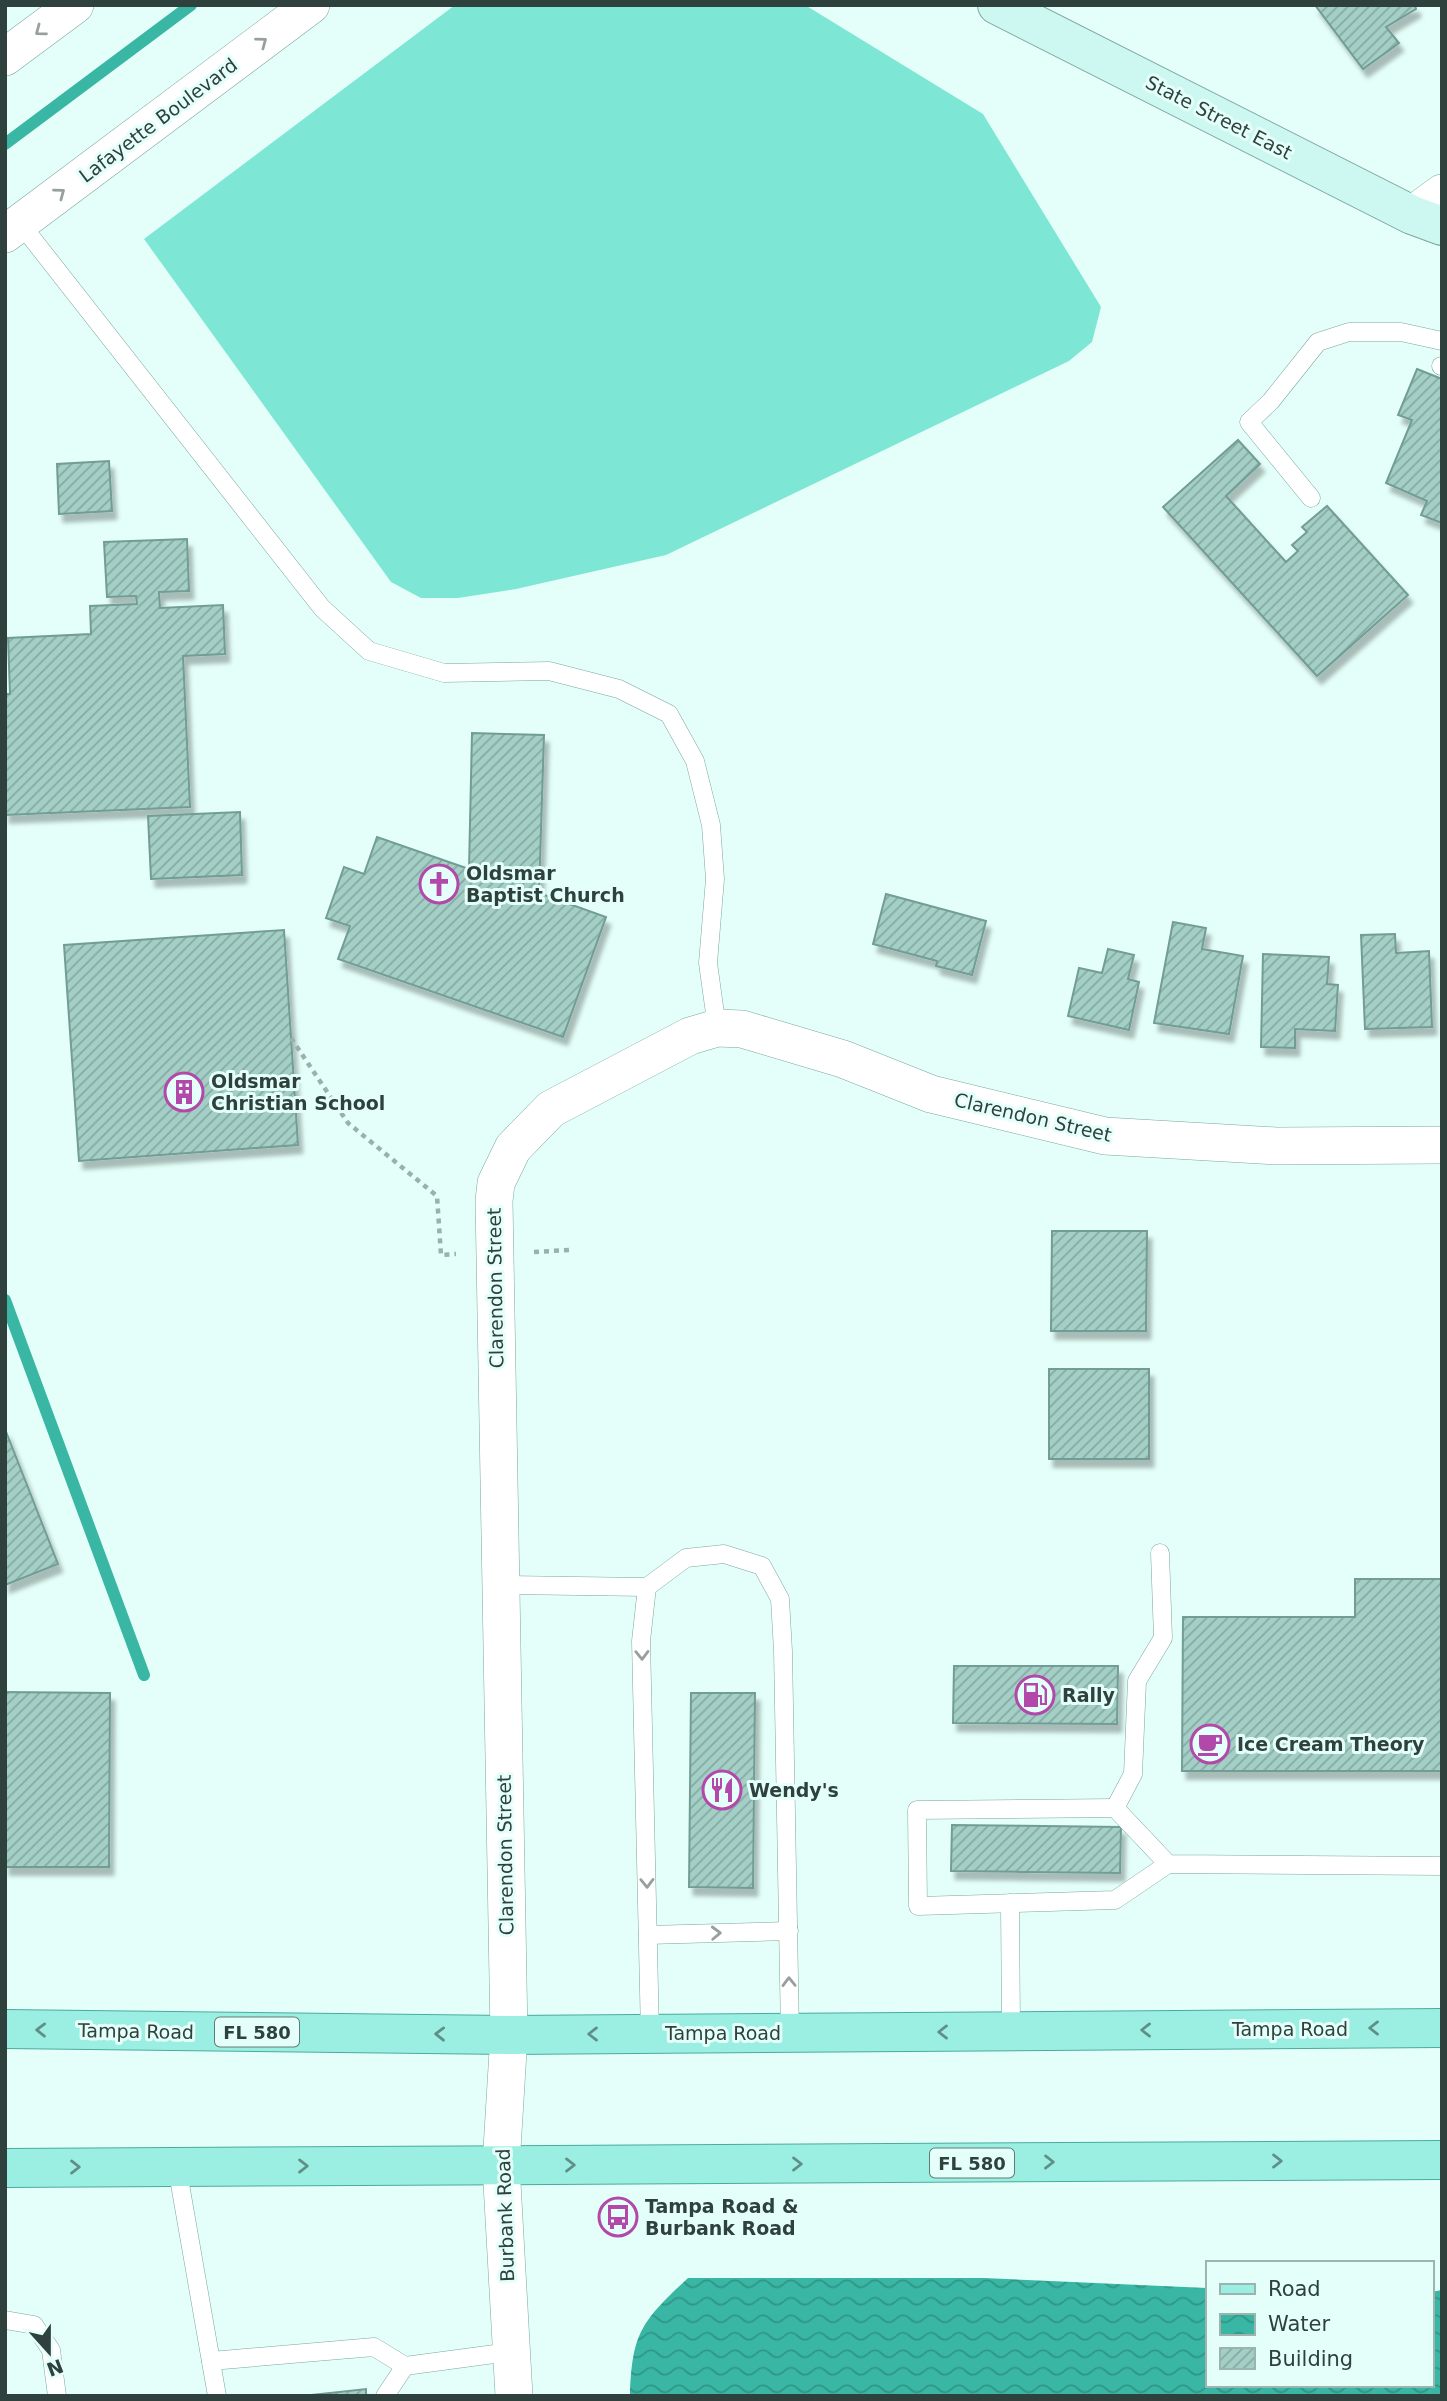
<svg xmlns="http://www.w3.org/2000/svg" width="1447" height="2401" font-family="'DejaVu Sans',sans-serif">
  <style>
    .grass { fill: #7ee6d4 }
    .water { fill: url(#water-waves) }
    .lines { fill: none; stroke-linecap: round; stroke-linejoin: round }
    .stream { stroke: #39b7a4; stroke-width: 12 }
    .building { fill: url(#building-hatch); stroke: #729d95; stroke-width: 2; filter: url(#shadow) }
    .lane-casing { stroke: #7ba79e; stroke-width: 19 }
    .street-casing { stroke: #7ba79e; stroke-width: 38 }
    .secondary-casing { stroke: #7ba79e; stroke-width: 40 }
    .primary-casing { stroke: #4aab9c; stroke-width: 40 }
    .path { stroke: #99b0ab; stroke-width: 4.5; stroke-dasharray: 5 5; stroke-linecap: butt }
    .lane { stroke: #fff; stroke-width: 18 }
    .street { stroke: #fff; stroke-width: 37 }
    .secondary { stroke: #cdf7f1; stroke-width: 38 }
    .primary { stroke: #9befe2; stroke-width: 38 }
    .oneway { stroke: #97a09e }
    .oneway2 { stroke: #608f87 }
    .labels { text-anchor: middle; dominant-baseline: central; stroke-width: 6; stroke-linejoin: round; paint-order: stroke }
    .shield { fill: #e4fff9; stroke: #657a75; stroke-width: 2 }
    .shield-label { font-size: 18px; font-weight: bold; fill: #2f413d }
    .street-label { font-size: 19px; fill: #2f413d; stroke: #e4fff9 }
    .poi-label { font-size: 19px; font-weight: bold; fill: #2f413d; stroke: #e4fff9; text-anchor: start }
  </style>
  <defs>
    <pattern id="water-waves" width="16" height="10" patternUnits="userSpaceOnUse" patternTransform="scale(1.75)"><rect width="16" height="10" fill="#39b7a4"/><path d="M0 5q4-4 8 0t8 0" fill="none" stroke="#309687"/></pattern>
    <pattern id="building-hatch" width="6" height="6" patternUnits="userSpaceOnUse" patternTransform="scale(1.75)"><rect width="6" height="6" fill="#a3cfc6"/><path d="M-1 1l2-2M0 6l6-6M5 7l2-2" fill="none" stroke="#85aaa2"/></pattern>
    <filter id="shadow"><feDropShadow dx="4.5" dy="8" stdDeviation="2" flood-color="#0004"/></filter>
  </defs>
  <rect width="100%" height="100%" fill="#e4fff9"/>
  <path class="grass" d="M455,5H805L983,114L1101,307L1092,342L1069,361L666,555L516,589L458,598H421L391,582L144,239Z"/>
  <path class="water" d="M688,2278H984L1207,2288V2385H1431V2292L1442,2290V2392L1438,2396H630C632,2332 642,2321 688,2278Z"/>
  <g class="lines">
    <g class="stream">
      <path d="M5,144L191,5"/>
      <path d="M5,1300L144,1675"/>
    </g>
  </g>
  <g class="building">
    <path d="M1315,5H1415L1416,9L1386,27L1399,43L1363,69Z"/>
    <path d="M1417,369L1442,379V523L1421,515L1427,501L1386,483L1412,420L1398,415Z"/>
    <path d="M1238,440L1260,464L1226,496L1286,562L1298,551L1292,545L1307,532L1302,527L1327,506L1408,595L1317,676L1163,507Z"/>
    <path d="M109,461L112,511L59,514L57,464Z"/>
    <path d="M187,539L189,591L159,592L160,608L223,605L225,654L183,656L190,807L5,815V694H10L8,638L91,634L90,606L137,604L136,596L107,597L104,542Z"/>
    <path d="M472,733L544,735L539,893L606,917L563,1037L338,959L350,926L326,918L344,867L364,874L377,837L469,869Z"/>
    <path d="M240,812L242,875L151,879L148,816Z"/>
    <path d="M886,894L986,921L972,975L936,966L937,961L873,944Z"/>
    <path d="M1173,922L1206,928L1202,949L1243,956L1229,1034L1154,1023Z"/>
    <path d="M284,930L298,1145L79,1161L64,945Z"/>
    <path d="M1395,934L1396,953L1429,951L1432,1027L1365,1029L1361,935Z"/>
    <path d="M1108,949L1134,955L1128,979L1139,982L1129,1030L1068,1016L1079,968L1102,973Z"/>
    <path d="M1263,954L1329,957L1327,984L1338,985L1335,1031L1295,1029V1048L1261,1047Z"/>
    <path d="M1052,1231H1147L1146,1331H1051Z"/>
    <rect x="1049" y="1369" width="100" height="90"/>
    <path d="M5,1429L58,1564L5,1585Z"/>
    <path d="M1355,1579H1442V1771H1182L1183,1617H1355Z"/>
    <path d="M954,1666H1118L1117,1724L953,1723Z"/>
    <path d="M5,1692L110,1693L109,1867H5Z"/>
    <path d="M691,1693H755L753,1888L689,1887Z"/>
    <path d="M952,1825L1121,1827L1120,1873L951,1871Z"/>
    <path d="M366,2389V2396H302Z"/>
  </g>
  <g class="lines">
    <defs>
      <g id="lane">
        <path d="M20,223L322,608L369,651L444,673L549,671L619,689L669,714L695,761L711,825L715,879L708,963L717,1028"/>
        <path d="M1441,366H1442"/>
        <path d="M1311,498L1249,422L1271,401L1318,342L1349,332H1401L1442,341"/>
        <path d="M500,1585L647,1587L686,1558L724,1554L762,1566L780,1599L783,1651L790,2033"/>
        <path d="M647,1587L641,1641L650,2034"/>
        <path d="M1115,1808L1133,1774L1137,1681L1163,1638L1160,1553"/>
        <path d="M1168,1864L1115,1808L917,1810L918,1906L1115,1900L1168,1864L1442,1866"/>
        <path d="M1010,1903L1011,2031"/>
        <path d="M648,1935L789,1931"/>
        <path d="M177,2167L217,2396"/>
        <path d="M5,2320L34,2325L51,2350L57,2396"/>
        <path d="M211,2361L374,2347L405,2366L510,2352"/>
        <path d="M385,2396L405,2366"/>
      </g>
      <g id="street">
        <path d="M5,57L75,5"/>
        <path d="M1412,215L1442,193"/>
        <path d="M5,234L311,5"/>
        <path d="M514,2396L501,2165L509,2035L494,1201L496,1183L513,1148L551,1109L690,1036L717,1028L742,1029L843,1059L931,1094L1105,1136L1276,1146L1442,1145"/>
      </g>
      <path id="secondary" d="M997,5L1412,215L1442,226"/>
      <g id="primary">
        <path d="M5,2029L509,2035L1442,2028"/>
        <path d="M5,2168L1442,2160"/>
      </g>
    </defs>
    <use href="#lane" class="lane-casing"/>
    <use href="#street" class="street-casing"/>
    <use href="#secondary" class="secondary-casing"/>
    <use href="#primary" class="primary-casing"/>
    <g class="path">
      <path d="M291,1038L348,1123L437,1196L441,1255L456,1254"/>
      <path d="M534,1252L569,1250"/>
    </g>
    <use href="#lane" class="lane"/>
    <use href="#street" class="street"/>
    <use href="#secondary" class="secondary"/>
    <use href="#primary" class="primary"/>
  </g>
  <defs><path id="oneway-chevron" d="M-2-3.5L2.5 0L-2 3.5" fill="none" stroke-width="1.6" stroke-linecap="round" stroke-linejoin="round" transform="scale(1.75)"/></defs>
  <g class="oneway">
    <use href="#oneway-chevron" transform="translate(40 31) rotate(143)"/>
    <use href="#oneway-chevron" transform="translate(262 42) rotate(-37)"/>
    <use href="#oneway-chevron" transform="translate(60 193) rotate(-37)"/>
    <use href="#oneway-chevron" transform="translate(642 1655) rotate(89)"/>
    <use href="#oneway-chevron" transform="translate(647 1883) rotate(89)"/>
    <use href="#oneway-chevron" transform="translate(716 1933) rotate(-2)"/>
    <use href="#oneway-chevron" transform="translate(789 1982) rotate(-91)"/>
  </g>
  <g class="oneway2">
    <use href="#oneway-chevron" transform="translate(1374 2028) rotate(180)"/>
    <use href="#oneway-chevron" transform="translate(41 2030) rotate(-179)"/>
    <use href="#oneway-chevron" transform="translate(1146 2030) rotate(180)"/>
    <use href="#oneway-chevron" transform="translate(943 2032) rotate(180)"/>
    <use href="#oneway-chevron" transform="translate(440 2034) rotate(-179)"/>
    <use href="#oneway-chevron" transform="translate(593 2034) rotate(180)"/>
    <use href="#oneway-chevron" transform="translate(1277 2161)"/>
    <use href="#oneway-chevron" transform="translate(1049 2162)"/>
    <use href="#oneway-chevron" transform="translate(797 2164)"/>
    <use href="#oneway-chevron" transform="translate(570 2165)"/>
    <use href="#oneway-chevron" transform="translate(303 2166)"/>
    <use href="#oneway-chevron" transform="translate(75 2167)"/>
  </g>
  <defs>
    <symbol id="church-ring" viewBox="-11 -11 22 22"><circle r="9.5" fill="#e4fff9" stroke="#b248a9" stroke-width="1.5"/><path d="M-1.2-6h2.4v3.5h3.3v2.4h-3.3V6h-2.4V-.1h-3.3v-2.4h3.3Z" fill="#b248a9"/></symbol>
    <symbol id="building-ring" viewBox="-11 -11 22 22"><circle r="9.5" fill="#e4fff9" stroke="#b248a9" stroke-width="1.5"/><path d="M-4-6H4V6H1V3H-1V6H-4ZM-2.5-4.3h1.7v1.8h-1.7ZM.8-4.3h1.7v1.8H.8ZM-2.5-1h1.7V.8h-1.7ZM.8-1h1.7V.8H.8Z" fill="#b248a9"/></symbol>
    <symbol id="fuel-ring" viewBox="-11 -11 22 22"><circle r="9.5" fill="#e4fff9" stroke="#b248a9" stroke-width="1.5"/><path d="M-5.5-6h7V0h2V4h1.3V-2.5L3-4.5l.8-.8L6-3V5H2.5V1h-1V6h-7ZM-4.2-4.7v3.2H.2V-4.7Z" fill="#b248a9"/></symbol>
    <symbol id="cafe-ring" viewBox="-11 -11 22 22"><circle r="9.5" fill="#e4fff9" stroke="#b248a9" stroke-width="1.5"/><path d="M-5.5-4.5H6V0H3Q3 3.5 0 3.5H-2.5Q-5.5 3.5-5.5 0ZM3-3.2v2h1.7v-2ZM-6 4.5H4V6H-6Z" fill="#b248a9"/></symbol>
    <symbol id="restaurant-ring" viewBox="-11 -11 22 22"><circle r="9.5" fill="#e4fff9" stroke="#b248a9" stroke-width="1.5"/><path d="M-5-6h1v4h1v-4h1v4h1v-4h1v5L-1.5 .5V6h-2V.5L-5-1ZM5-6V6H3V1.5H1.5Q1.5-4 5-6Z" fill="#b248a9"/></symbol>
    <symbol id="bus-ring" viewBox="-11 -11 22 22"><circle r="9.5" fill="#e4fff9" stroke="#b248a9" stroke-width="1.5"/><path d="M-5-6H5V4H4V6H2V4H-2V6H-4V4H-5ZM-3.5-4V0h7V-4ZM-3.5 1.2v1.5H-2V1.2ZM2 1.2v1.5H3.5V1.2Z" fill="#b248a9"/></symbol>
  </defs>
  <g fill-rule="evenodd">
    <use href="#church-ring" x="417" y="862" width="44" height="44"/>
    <use href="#building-ring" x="162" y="1070" width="44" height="44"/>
    <use href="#fuel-ring" x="1013" y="1673" width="44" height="44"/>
    <use href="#cafe-ring" x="1188" y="1722" width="44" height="44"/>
    <use href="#restaurant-ring" x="700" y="1768" width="44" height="44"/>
    <use href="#bus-ring" x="596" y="2195" width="44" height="44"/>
  </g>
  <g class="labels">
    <g class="shield">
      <rect x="215" y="2017.5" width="84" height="29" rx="5"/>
      <rect x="930" y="2148.5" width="84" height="29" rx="5"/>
    </g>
    <g class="shield-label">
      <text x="257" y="2032">FL 580</text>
      <text x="972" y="2163">FL 580</text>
    </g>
    <g class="street-label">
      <text transform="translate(1219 117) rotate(27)">State Street East</text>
      <text transform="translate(158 120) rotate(-37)">Lafayette Boulevard</text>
      <text transform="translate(1033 1117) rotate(13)">Clarendon Street</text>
      <text transform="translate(495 1288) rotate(-91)">Clarendon Street</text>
      <text transform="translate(505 1855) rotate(-91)">Clarendon Street</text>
      <text x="1290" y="2029">Tampa Road</text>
      <text transform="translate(136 2031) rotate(1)">Tampa Road</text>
      <text x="723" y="2033">Tampa Road</text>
      <text transform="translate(505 2215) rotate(-92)">Burbank Road</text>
    </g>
    <g class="poi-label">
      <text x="466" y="873">Oldsmar<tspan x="466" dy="22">Baptist Church</tspan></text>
      <text x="211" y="1081">Oldsmar<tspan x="211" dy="22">Christian School</tspan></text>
      <text x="1062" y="1695">Rally</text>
      <text x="1237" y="1744">Ice Cream Theory</text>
      <text x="749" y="1790">Wendy's</text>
      <text x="645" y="2206">Tampa Road &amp;<tspan x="645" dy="22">Burbank Road</tspan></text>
    </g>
  </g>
  <rect width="1447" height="2401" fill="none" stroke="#2f413d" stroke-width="14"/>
  <rect x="1206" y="2261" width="228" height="126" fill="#e4fff9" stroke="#9cb3ae" stroke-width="2"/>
  <rect x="1220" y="2284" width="35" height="10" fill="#9befe2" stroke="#9cb3ae" stroke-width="2"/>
  <text x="1268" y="2296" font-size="21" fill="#2f413d">Road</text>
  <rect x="1220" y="2314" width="35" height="21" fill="url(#water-waves)" stroke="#9cb3ae" stroke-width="2"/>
  <text x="1268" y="2331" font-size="21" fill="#2f413d">Water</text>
  <rect x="1220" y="2348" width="35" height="21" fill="url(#building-hatch)" stroke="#9cb3ae" stroke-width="2"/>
  <text x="1268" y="2366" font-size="21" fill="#2f413d">Building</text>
  <g transform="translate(49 2352) rotate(159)" stroke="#e4fff9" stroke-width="5" paint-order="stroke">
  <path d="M0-5L12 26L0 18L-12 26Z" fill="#2f413d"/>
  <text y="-10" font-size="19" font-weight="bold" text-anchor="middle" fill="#2f413d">N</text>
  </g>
</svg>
